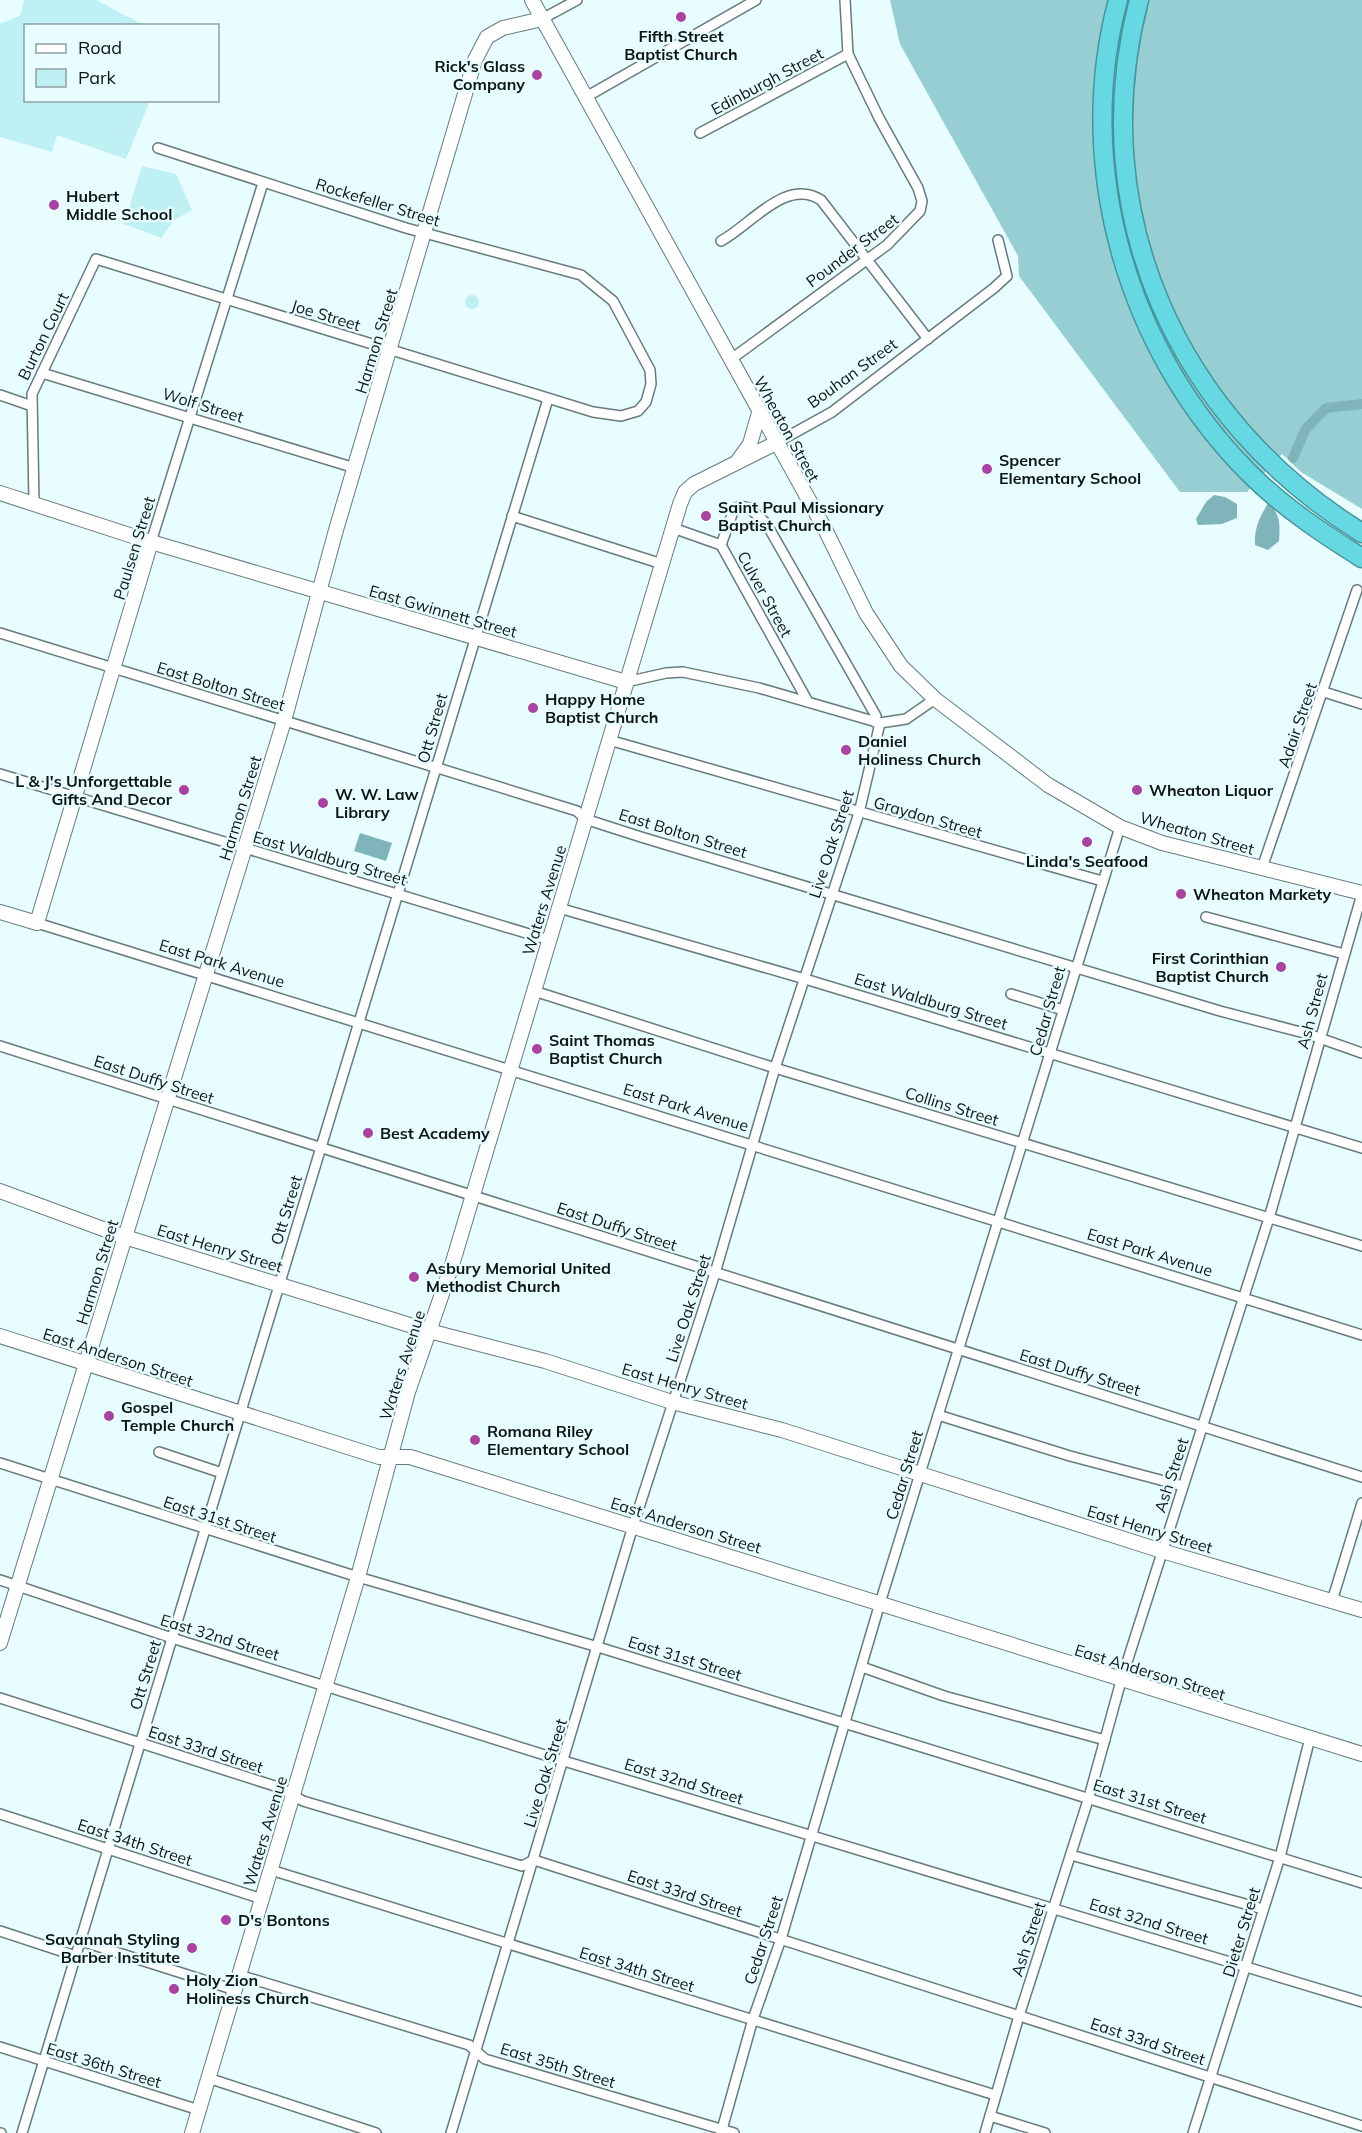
<svg xmlns="http://www.w3.org/2000/svg" width="1362" height="2133" font-family="Mulish,sans-serif">
  <style>
    .green { fill: #bff0f4 }
    .forest { fill: #97ced3 }
    .water { fill: #7fb5ba }
    .lines { fill: none; stroke-linecap: round; stroke-linejoin: round }
    .canal { stroke: #7fb5ba; stroke-width: 10 }
    .street-casing { stroke: #677b7c; stroke-width: 12 }
    .secondary-casing { stroke: #677b7c; stroke-width: 16 }
    .highway-casing { stroke: #47949b; stroke-width: 21 }
    .street { stroke: #fff; stroke-width: 9 }
    .secondary { stroke: #fff; stroke-width: 14 }
    .highway { stroke: #65d8e2; stroke-width: 18 }
    .poi-dot { fill: #aa42a4; stroke: #e7fdff; stroke-width: 2 }
    .labels { text-anchor: middle; dominant-baseline: central; stroke-width: 5; stroke-linejoin: round; paint-order: stroke }
    .poi-label { font-size: 16px; font-weight: bold; fill: #0e1516; stroke: #e7fdff; text-anchor: start }
    .street-label { font-size: 16px; fill: #0e1516; stroke: #e7fdff }
  </style>
  <rect width="100%" height="100%" fill="#e7fdff"/>
  <g class="green">
    <path d="M24,0H96L144,25L26,26V100L150,101L126,159L57,135L52,152L0,137V24L21,15Z"/>
    <path d="M142,166L176,174L192,210L174,220L161,238L124,224Z"/>
    <circle cx="472" cy="302" r="7"/>
  </g>
  <path class="forest" d="M890,0H1362V509L1301,472L1282,454L1247,492H1180L1019,276L1018,256L900,44Z"/>
  <g class="water">
    <path d="M1214,495L1225,497L1237,504V518L1222,524L1198,525L1196,519L1206,502Z"/>
    <path d="M1268,503C1281,514 1280,525 1279,541L1268,550L1255,545C1254,528 1260,517 1268,503Z"/>
    <path d="M360,833L392,843L386,861L354,851Z"/>
  </g>
  <g class="lines">
    <path class="canal" d="M1293,458L1305,430L1326,408L1362,404"/>
    <defs>
      <g id="street">
        <path d="M542,19L577,0"/>
        <path d="M586,97L756,0"/>
        <path d="M700,133L848,54"/>
        <path d="M721,241C751,225 786,177 821,200L928,339"/>
        <path d="M730,360L887,245L920,211L922,201L918,188L879,118L848,54L845,0"/>
        <path d="M42,373L355,468"/>
        <path d="M0,395L32,406"/>
        <path d="M776,443L832,412L994,288L1007,276L998,240"/>
        <path d="M34,503L32,394L96,259L593,412L621,416L638,411L646,402L651,384L650,370L613,301L581,275L406,228L158,148"/>
        <path d="M512,516L662,564"/>
        <path d="M673,528L721,545L808,702"/>
        <path d="M151,542L263,183"/>
        <path d="M721,545L734,509L741,506L749,508L766,523L876,716L875,722"/>
        <path d="M0,633L577,811L585,819L641,837L1220,1011L1308,1034L1362,1053"/>
        <path d="M626,682L666,673L683,672L759,688L880,723L906,719L935,699"/>
        <path d="M1324,692L1362,704"/>
        <path d="M609,740L1102,881"/>
        <path d="M0,774L549,940"/>
        <path d="M1262,868L1357,590"/>
        <path d="M559,908L805,979L1362,1148"/>
        <path d="M1206,917L1344,954"/>
        <path d="M37,923L1362,1335"/>
        <path d="M534,991L775,1068L1362,1246"/>
        <path d="M1011,994L1063,1010"/>
        <path d="M0,1046L1362,1477"/>
        <path d="M938,1415L1070,1456L1183,1486"/>
        <path d="M159,1452L222,1473"/>
        <path d="M0,1463L358,1577L598,1647L1362,1883"/>
        <path d="M0,1580L172,1638L564,1761L1362,2002"/>
        <path d="M1332,1601L1362,1503"/>
        <path d="M862,1667L944,1696L1105,1740"/>
        <path d="M0,1698L281,1788L303,1801L522,1866L534,1860L1362,2126"/>
        <path d="M0,1814L262,1899"/>
        <path d="M1071,1855L1263,1909"/>
        <path d="M271,1870L995,2095"/>
        <path d="M0,1931L76,1956"/>
        <path d="M81,1941L235,1990"/>
        <path d="M239,1975L469,2045L485,2059L734,2133"/>
        <path d="M0,2047L199,2110"/>
        <path d="M208,2078L376,2133"/>
        <path d="M990,2116L1045,2133"/>
        <path d="M0,2133H1"/>
        <path d="M22,2133L548,399"/>
        <path d="M451,2133L633,1526L715,1273L775,1068L859,813L880,723"/>
        <path d="M721,2133L753,2019L781,1939L880,1603L1120,827"/>
        <path d="M985,2133L1019,2016L1089,1797L1121,1681L1269,1218L1362,894"/>
        <path d="M1193,2133L1280,1857L1310,1738"/>
      </g>
      <g id="secondary">
        <path d="M532,0L825,529L866,613L901,666L935,699L1048,785L1120,827L1162,843L1362,893"/>
        <path d="M737,462L750,444L759,413"/>
        <path d="M0,493L151,542L626,682"/>
        <path d="M0,912L37,923L151,542"/>
        <path d="M0,1191L125,1237L429,1331L545,1361L672,1402L782,1430L1162,1551L1362,1610"/>
        <path d="M0,1336L379,1457H410L1362,1754"/>
        <path d="M0,1643L284,721L336,530L475,60L487,37L503,28L542,19"/>
        <path d="M192,2133L358,1577L408,1392L452,1265L680,504L685,492L694,484L776,443"/>
      </g>
      <g id="highway">
        <path d="M1118,0C1073,167 1128,352 1249,473C1283,507 1322,533 1362,558"/>
        <path d="M1139,0C1083,213 1178,419 1362,533"/>
      </g>
    </defs>
    <use href="#street" class="street-casing"/>
    <use href="#secondary" class="secondary-casing"/>
    <use href="#highway" class="highway-casing"/>
    <use href="#street" class="street"/>
    <use href="#secondary" class="secondary"/>
    <use href="#highway" class="highway"/>
  </g>
  <g class="poi-dot">
    <circle cx="681" cy="17" r="6"/>
    <circle cx="537" cy="75" r="6"/>
    <circle cx="54" cy="205" r="6"/>
    <circle cx="987" cy="469" r="6"/>
    <circle cx="706" cy="516" r="6"/>
    <circle cx="533" cy="708" r="6"/>
    <circle cx="846" cy="750" r="6"/>
    <circle cx="184" cy="790" r="6"/>
    <circle cx="1137" cy="790" r="6"/>
    <circle cx="323" cy="803" r="6"/>
    <circle cx="1087" cy="842" r="6"/>
    <circle cx="1181" cy="894" r="6"/>
    <circle cx="1281" cy="967" r="6"/>
    <circle cx="537" cy="1049" r="6"/>
    <circle cx="368" cy="1133" r="6"/>
    <circle cx="414" cy="1277" r="6"/>
    <circle cx="109" cy="1416" r="6"/>
    <circle cx="475" cy="1440" r="6"/>
    <circle cx="226" cy="1920" r="6"/>
    <circle cx="192" cy="1948" r="6"/>
    <circle cx="174" cy="1989" r="6"/>
  </g>
  <g class="labels">
    <g class="poi-label">
      <text x="681" y="36" text-anchor="middle">Fifth Street<tspan x="681" dy="18">Baptist Church</tspan></text>
      <text x="525" y="66" text-anchor="end">Rick's Glass<tspan x="525" dy="18">Company</tspan></text>
      <text x="66" y="196">Hubert<tspan x="66" dy="18">Middle School</tspan></text>
      <text x="999" y="460">Spencer<tspan x="999" dy="18">Elementary School</tspan></text>
      <text x="718" y="507">Saint Paul Missionary<tspan x="718" dy="18">Baptist Church</tspan></text>
      <text x="545" y="699">Happy Home<tspan x="545" dy="18">Baptist Church</tspan></text>
      <text x="858" y="741">Daniel<tspan x="858" dy="18">Holiness Church</tspan></text>
      <text x="172" y="781" text-anchor="end">L &amp; J's Unforgettable<tspan x="172" dy="18">Gifts And Decor</tspan></text>
      <text x="1149" y="790">Wheaton Liquor</text>
      <text x="335" y="794">W. W. Law<tspan x="335" dy="18">Library</tspan></text>
      <text x="1087" y="861" text-anchor="middle">Linda's Seafood</text>
      <text x="1193" y="894">Wheaton Markety</text>
      <text x="1269" y="958" text-anchor="end">First Corinthian<tspan x="1269" dy="18">Baptist Church</tspan></text>
      <text x="549" y="1040">Saint Thomas<tspan x="549" dy="18">Baptist Church</tspan></text>
      <text x="380" y="1133">Best Academy</text>
      <text x="426" y="1268">Asbury Memorial United<tspan x="426" dy="18">Methodist Church</tspan></text>
      <text x="121" y="1407">Gospel<tspan x="121" dy="18">Temple Church</tspan></text>
      <text x="487" y="1431">Romana Riley<tspan x="487" dy="18">Elementary School</tspan></text>
      <text x="238" y="1920">D's Bontons</text>
      <text x="180" y="1939" text-anchor="end">Savannah Styling<tspan x="180" dy="18">Barber Institute</tspan></text>
      <text x="186" y="1980">Holy Zion<tspan x="186" dy="18">Holiness Church</tspan></text>
    </g>
    <g class="street-label">
      <text transform="translate(767 81) rotate(-28)">Edinburgh Street</text>
      <text transform="translate(378 202) rotate(17)">Rockefeller Street</text>
      <text transform="translate(852 250) rotate(-37)">Pounder Street</text>
      <text transform="translate(326 315) rotate(17)">Joe Street</text>
      <text transform="translate(43 336) rotate(-64)">Burton Court</text>
      <text transform="translate(376 341) rotate(-73)">Harmon Street</text>
      <text transform="translate(852 373) rotate(-36)">Bouhan Street</text>
      <text transform="translate(203 405) rotate(17)">Wolf Street</text>
      <text transform="translate(787 429) rotate(61)">Wheaton Street</text>
      <text transform="translate(134 548) rotate(-73)">Paulsen Street</text>
      <text transform="translate(765 594) rotate(61)">Culver Street</text>
      <text transform="translate(443 611) rotate(16)">East Gwinnett Street</text>
      <text transform="translate(221 686) rotate(17)">East Bolton Street</text>
      <text transform="translate(1297 725) rotate(-71)">Adair Street</text>
      <text transform="translate(432 728) rotate(-74)">Ott Street</text>
      <text transform="translate(240 808) rotate(-73)">Harmon Street</text>
      <text transform="translate(928 817) rotate(16)">Graydon Street</text>
      <text transform="translate(683 833) rotate(17)">East Bolton Street</text>
      <text transform="translate(1197 833) rotate(16)">Wheaton Street</text>
      <text transform="translate(831 844) rotate(-72)">Live Oak Street</text>
      <text transform="translate(330 858) rotate(16)">East Waldburg Street</text>
      <text transform="translate(544 900) rotate(-73)">Waters Avenue</text>
      <text transform="translate(222 963) rotate(17)">East Park Avenue</text>
      <text transform="translate(931 1001) rotate(17)">East Waldburg Street</text>
      <text transform="translate(1047 1011) rotate(-74)">Cedar Street</text>
      <text transform="translate(1312 1011) rotate(-75)">Ash Street</text>
      <text transform="translate(154 1079) rotate(18)">East Duffy Street</text>
      <text transform="translate(952 1106) rotate(17)">Collins Street</text>
      <text transform="translate(686 1107) rotate(17)">East Park Avenue</text>
      <text transform="translate(286 1210) rotate(-73)">Ott Street</text>
      <text transform="translate(617 1226) rotate(18)">East Duffy Street</text>
      <text transform="translate(220 1248) rotate(17)">East Henry Street</text>
      <text transform="translate(1150 1252) rotate(17)">East Park Avenue</text>
      <text transform="translate(97 1272) rotate(-73)">Harmon Street</text>
      <text transform="translate(688 1308) rotate(-72)">Live Oak Street</text>
      <text transform="translate(118 1357) rotate(18)">East Anderson Street</text>
      <text transform="translate(402 1365) rotate(-72)">Waters Avenue</text>
      <text transform="translate(1080 1372) rotate(17)">East Duffy Street</text>
      <text transform="translate(685 1386) rotate(16)">East Henry Street</text>
      <text transform="translate(904 1475) rotate(-73)">Cedar Street</text>
      <text transform="translate(1171 1475) rotate(-72)">Ash Street</text>
      <text transform="translate(220 1519) rotate(18)">East 31st Street</text>
      <text transform="translate(686 1525) rotate(17)">East Anderson Street</text>
      <text transform="translate(1150 1529) rotate(17)">East Henry Street</text>
      <text transform="translate(220 1637) rotate(17)">East 32nd Street</text>
      <text transform="translate(685 1658) rotate(17)">East 31st Street</text>
      <text transform="translate(1150 1672) rotate(17)">East Anderson Street</text>
      <text transform="translate(145 1675) rotate(-73)">Ott Street</text>
      <text transform="translate(206 1749) rotate(18)">East 33rd Street</text>
      <text transform="translate(545 1773) rotate(-73)">Live Oak Street</text>
      <text transform="translate(684 1781) rotate(17)">East 32nd Street</text>
      <text transform="translate(1150 1801) rotate(17)">East 31st Street</text>
      <text transform="translate(265 1831) rotate(-73)">Waters Avenue</text>
      <text transform="translate(135 1842) rotate(18)">East 34th Street</text>
      <text transform="translate(685 1893) rotate(18)">East 33rd Street</text>
      <text transform="translate(1149 1921) rotate(17)">East 32nd Street</text>
      <text transform="translate(1241 1932) rotate(-73)">Dieter Street</text>
      <text transform="translate(1028 1939) rotate(-72)">Ash Street</text>
      <text transform="translate(763 1940) rotate(-72)">Cedar Street</text>
      <text transform="translate(637 1969) rotate(17)">East 34th Street</text>
      <text transform="translate(1148 2041) rotate(18)">East 33rd Street</text>
      <text transform="translate(104 2065) rotate(17)">East 36th Street</text>
      <text transform="translate(558 2065) rotate(17)">East 35th Street</text>
    </g>
  </g>
  <rect x="24" y="24" width="195" height="78" fill="#e7fdff" stroke="#90a0a2" stroke-width="1.5"/>
  <rect x="36" y="44" width="30" height="9" fill="#ffffff" stroke="#90a0a2" stroke-width="1.5"/>
  <text x="78" y="54" font-size="18" fill="#0e1516">Road</text>
  <rect x="36" y="69" width="30" height="18" fill="#bff0f4" stroke="#90a0a2" stroke-width="1.5"/>
  <text x="78" y="84" font-size="18" fill="#0e1516">Park</text>
</svg>
